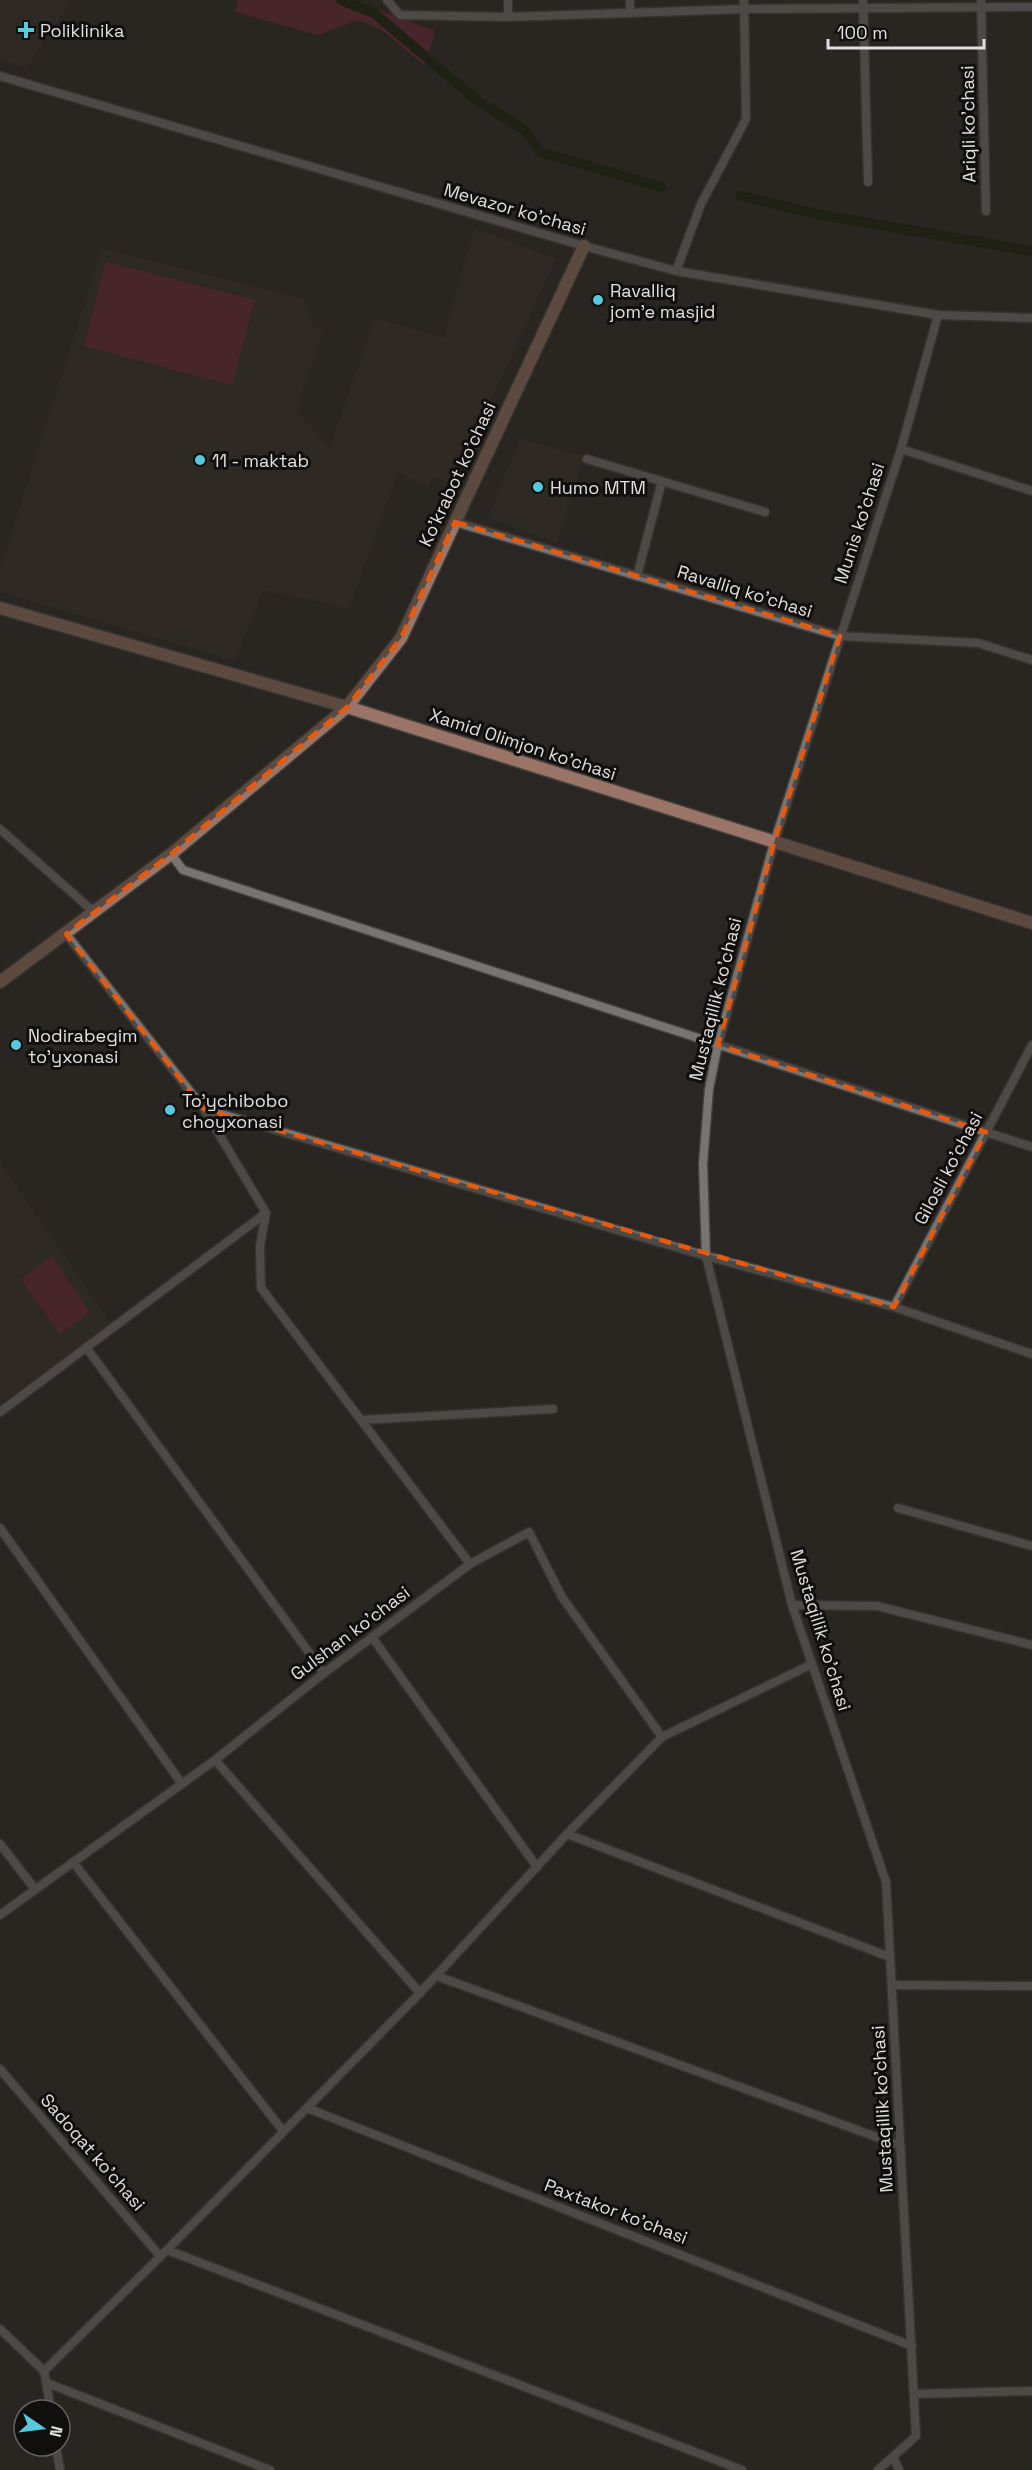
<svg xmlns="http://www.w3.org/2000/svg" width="1032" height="2470" font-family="'Space Grotesk',sans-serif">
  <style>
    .built { fill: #342d25 }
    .green { fill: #6b2433 }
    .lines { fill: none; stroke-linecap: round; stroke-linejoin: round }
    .canal { stroke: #131b04; stroke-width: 10 }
    .street-casing { stroke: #43413e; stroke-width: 11 }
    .secondary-casing { stroke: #43413e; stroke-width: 15 }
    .street { stroke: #787471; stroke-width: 8 }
    .secondary { stroke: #9a7567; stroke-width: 12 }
    .marked { fill: none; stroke: #e8590c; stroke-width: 4.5; stroke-dasharray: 12 8; stroke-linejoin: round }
    .poi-dot { fill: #55cadf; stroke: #100f0e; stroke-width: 2 }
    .labels { text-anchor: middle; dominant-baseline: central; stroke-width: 6; stroke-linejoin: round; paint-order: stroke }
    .poi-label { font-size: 18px; fill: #e1dfdd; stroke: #100f0e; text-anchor: start }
    .street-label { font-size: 18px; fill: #e1dfdd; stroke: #100f0e }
  </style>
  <rect width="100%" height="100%" fill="#292623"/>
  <g class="built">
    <path d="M0,0H72L26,68L0,59Z"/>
    <path d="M475,228L556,259L452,485L435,476L427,486L398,472L349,608L263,590L235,661L0,592V570L102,249L304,299L314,327L323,330L296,412L330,448L375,318L444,338Z"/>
    <path d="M520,439L584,456L557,543L488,518Z"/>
    <path d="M0,1162L110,1323L0,1404Z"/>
  </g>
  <g class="green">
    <path d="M238,0H352L435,31L425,66L381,29L357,20L318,35L235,12Z"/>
    <path d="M106,262L255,300L232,385L84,346Z"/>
    <path d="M52,1257L90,1313L60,1334L21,1279Z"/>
  </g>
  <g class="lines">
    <g class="canal">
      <path d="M341,0L374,13L479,102L525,130L540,152L661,187"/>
      <path d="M741,196L821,215L1032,251"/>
    </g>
    <defs>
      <g id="street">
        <path d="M387,0L400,15L508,17L744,9L1032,7"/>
        <path d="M508,0V17"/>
        <path d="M630,0V13"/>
        <path d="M863,0L868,182"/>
        <path d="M981,0L986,211"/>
        <path d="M0,76L584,246L676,271L938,315L1032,318"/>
        <path d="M676,271L701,204L746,119L744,0"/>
        <path d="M901,449L1032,491"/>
        <path d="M587,459L765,512"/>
        <path d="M455,522L840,636L978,643L1032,660"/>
        <path d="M637,576L662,481"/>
        <path d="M0,829L94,912"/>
        <path d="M171,854L183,870L1032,1147"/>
        <path d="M66,934L204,1109L706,1256L894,1307L1032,1354"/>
        <path d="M204,1109L266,1213L260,1246L261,1288L470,1564"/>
        <path d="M894,1307L1032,1045"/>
        <path d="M86,1347L324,1673"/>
        <path d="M0,1412L266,1213"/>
        <path d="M361,1420L553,1409"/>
        <path d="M898,1508L1032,1546"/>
        <path d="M0,1528L182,1784"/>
        <path d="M792,1605L877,1606L1032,1645"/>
        <path d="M372,1637L537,1867"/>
        <path d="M215,1760L420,1993"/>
        <path d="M567,1834L890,1957"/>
        <path d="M0,1844L35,1889"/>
        <path d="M73,1862L283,2131"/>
        <path d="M0,1915L215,1760L324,1673L470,1564L529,1532L562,1597L662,1737"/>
        <path d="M437,1976L901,2146"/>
        <path d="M892,1985L1032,1986"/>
        <path d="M0,2069L160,2256"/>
        <path d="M307,2108L912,2346"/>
        <path d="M167,2250L742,2470"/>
        <path d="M0,2329L44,2371L51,2410"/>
        <path d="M44,2371L167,2250L420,1993L567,1834L662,1737L812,1664"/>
        <path d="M47,2383L270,2470"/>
        <path d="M914,2394L1032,2391"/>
        <path d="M56,2446L60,2470"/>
        <path d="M893,2457L899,2470"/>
        <path d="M878,2470L916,2436L886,1882L792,1605L706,1256L703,1164L709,1089L718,1045L774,843L901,449L938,315"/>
      </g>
      <g id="secondary">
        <path d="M0,608L347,707L1032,923"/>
        <path d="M0,982L171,854L347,707L401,638L584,246"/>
      </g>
    </defs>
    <use href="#street" class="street-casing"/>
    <use href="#secondary" class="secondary-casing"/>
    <use href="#street" class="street"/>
    <use href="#secondary" class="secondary"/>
  </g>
  <path d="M0 0H1032V2470H0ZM455,522L840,636L774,843L718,1045L986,1132L894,1307L204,1109L66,934L171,854L347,707L401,638Z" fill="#292623" fill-opacity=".55" fill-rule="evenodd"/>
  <path class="marked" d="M455,522L840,636L774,843L718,1045L986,1132L894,1307L204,1109L66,934L171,854L347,707L401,638Z"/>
  <g class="poi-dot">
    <path d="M23 21h6v6h6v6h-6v6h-6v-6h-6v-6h6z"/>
    <circle cx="598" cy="300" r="6"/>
    <circle cx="200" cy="460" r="6"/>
    <circle cx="538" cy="487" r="6"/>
    <circle cx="16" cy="1045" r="6"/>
    <circle cx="170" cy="1110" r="6"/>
  </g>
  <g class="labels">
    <g class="poi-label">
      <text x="40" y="30">Poliklinika</text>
      <text x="610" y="290">Ravalliq<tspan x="610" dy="21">jom'e masjid</tspan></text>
      <text x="212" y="460">11 - maktab</text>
      <text x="550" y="487">Humo MTM</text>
      <text x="28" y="1035">Nodirabegim<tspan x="28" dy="21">to'yxonasi</tspan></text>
      <text x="182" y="1100">To'ychibobo<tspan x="182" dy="21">choyxonasi</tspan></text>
    </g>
    <g class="street-label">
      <text transform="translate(968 124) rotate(-91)">Ariqli ko'chasi</text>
      <text transform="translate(515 209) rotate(16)">Mevazor ko'chasi</text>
      <text transform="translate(457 474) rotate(-65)">Ko'krabot ko'chasi</text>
      <text transform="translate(859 523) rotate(-72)">Munis ko'chasi</text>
      <text transform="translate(745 591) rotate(17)">Ravalliq ko'chasi</text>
      <text transform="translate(523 744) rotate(18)">Xamid Olimjon ko'chasi</text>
      <text transform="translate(715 999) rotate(-76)">Mustaqillik ko'chasi</text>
      <text transform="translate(948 1168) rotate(-62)">Gilosli ko'chasi</text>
      <text transform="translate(821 1630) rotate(73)">Mustaqillik ko'chasi</text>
      <text transform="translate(350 1633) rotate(-37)">Gulshan ko'chasi</text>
      <text transform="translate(882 2109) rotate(-93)">Mustaqillik ko'chasi</text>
      <text transform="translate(93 2152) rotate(49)">Sadoqat ko'chasi</text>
      <text transform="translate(616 2211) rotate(21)">Paxtakor ko'chasi</text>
    </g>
  </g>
  <g transform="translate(42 2428) rotate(104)"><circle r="28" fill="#100f0e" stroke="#646261" stroke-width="1.5"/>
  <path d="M0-4.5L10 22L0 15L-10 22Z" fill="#55cadf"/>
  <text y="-9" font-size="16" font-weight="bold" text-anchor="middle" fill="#e1dfdd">N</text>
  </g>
  <path d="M828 39v9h156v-9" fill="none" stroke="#e1dfdd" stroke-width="3"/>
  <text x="837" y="39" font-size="18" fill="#e1dfdd" stroke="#100f0e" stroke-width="4.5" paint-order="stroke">100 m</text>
</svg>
